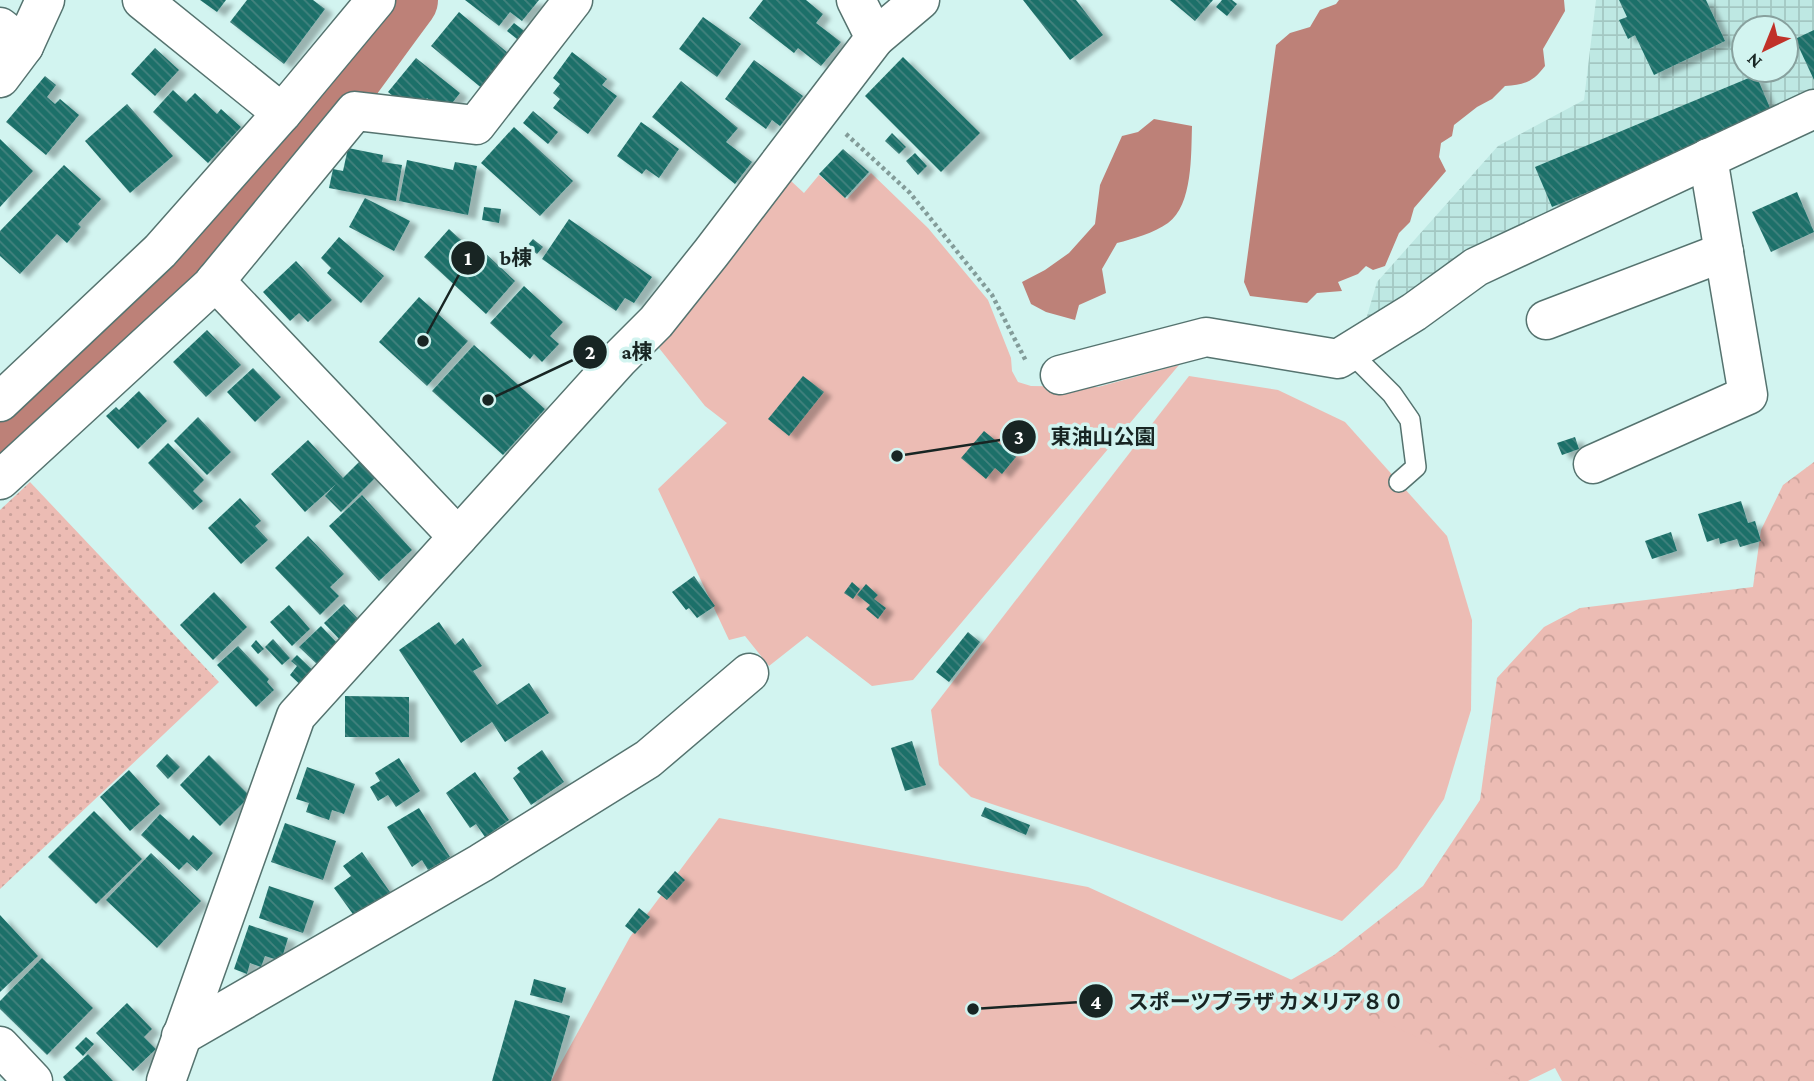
<svg xmlns="http://www.w3.org/2000/svg" width="1814" height="1081" font-family="'Crimson Pro','Noto Sans JP',serif">
  <style>
    .industrial { fill: url(#industrial-grid); fill-rule: evenodd }
    .grass { fill: url(#grass-dots) }
    .forest { fill: url(#forest-crowns) }
    .park { fill: #ecbcb4 }
    .water { fill: #bd8178 }
    .lines { fill: none; stroke-linecap: round; stroke-linejoin: round }
    .river { stroke: #bd8178; stroke-width: 66 }
    .building { fill: url(#building-back-hatch); filter: url(#shadow) }
    .lane-casing { stroke: #55736f; stroke-width: 22 }
    .street-casing { stroke: #55736f; stroke-width: 41 }
    .path { stroke: #839c99; stroke-width: 4.5; stroke-dasharray: 3.5 3.5; stroke-linecap: butt }
    .lane { stroke: #fff; stroke-width: 19 }
    .street { stroke: #fff; stroke-width: 38 }
    .leader { fill: none; stroke: #182523; stroke-width: 2.5 }
    .callout-dot { fill: #182523; stroke: #d2f4f0; stroke-width: 2.5 }
    .mark-label { font-size: 21px; text-anchor: middle; font-weight: bold; fill: #fff }
    .callout-label { font-size: 21px; text-anchor: middle; font-weight: bold; fill: #182523; stroke: #d2f4f0; stroke-width: 7; stroke-linejoin: round; paint-order: stroke }
  </style>
  <defs>
    <pattern id="industrial-grid" width="8" height="8" patternUnits="userSpaceOnUse" patternTransform="scale(1.75)"><rect width="8" height="8" fill="#bee8e3"/><path d="M0 4h8M4 0v8" fill="none" stroke="#a3c7c2"/></pattern>
    <pattern id="grass-dots" width="8" height="8" patternUnits="userSpaceOnUse" patternTransform="scale(1.75)"><rect width="8" height="8" fill="#ecbcb4"/><path d="M2 2h.1M6 6h.1" fill="none" stroke="#caa19a" stroke-width="1.8" stroke-linecap="round"/></pattern>
    <pattern id="forest-crowns" width="20" height="18" patternUnits="userSpaceOnUse" patternTransform="scale(1.75)"><rect width="20" height="18" fill="#ecbcb4"/><path d="M2 6a3 3 0 1 1 6 0M12 15a3 3 0 1 1 6 0" fill="none" stroke="#caa19a"/></pattern>
    <pattern id="building-back-hatch" width="6" height="6" patternUnits="userSpaceOnUse" patternTransform="scale(1.75)"><rect width="6" height="6" fill="#1d6f69"/><path d="M-1 5l2 2M0 0l6 6M5-1l2 2" fill="none" stroke="#44837e"/></pattern>
    <filter id="shadow"><feDropShadow dx="8" dy="4.5" stdDeviation="2" flood-color="#0004"/></filter>
  </defs>
  <rect width="100%" height="100%" fill="#d2f4f0"/>
  <path class="industrial" d="M1596,0H1814V96L1364,326L1377,282L1498,146L1584,100ZM1744,28H1786V70H1744Z"/>
  <path class="grass" d="M30,482L219,682L0,889V510Z"/>
  <path class="forest" d="M1814,462V1081H1562L1555,1068L1528,1081H1216L1251,1003L1334,955L1423,886L1480,800L1497,678L1544,627L1580,608L1753,587L1761,530L1783,485Z"/>
  <g class="park">
    <path d="M871,173L928,228L988,300L1011,358L1012,371L1018,382L1031,386L1098,387L1179,365L913,680L872,686L807,636L769,666L745,636L729,640L658,489L727,423L705,406L659,348L726,260L791,181L804,193L819,175L847,199Z"/>
    <path d="M1189,376L1278,390L1345,422L1447,536L1472,620L1471,710L1444,799L1397,868L1342,921L971,797L939,765L931,710Z"/>
    <path d="M719,818L1088,887L1513,1081H551L630,937Z"/>
  </g>
  <g class="water">
    <path d="M1339,0H1564L1565,11L1543,49L1545,66C1533,82 1524,85 1505,86L1492,99L1477,107L1454,125L1452,136L1441,143L1439,157L1446,171L1414,208L1410,222L1399,233L1385,266L1373,270L1366,266L1358,274L1338,282L1342,291L1317,293L1307,303L1250,296L1244,282L1276,45L1290,33L1310,27L1320,10L1336,4Z"/>
    <path d="M1154,119L1192,126C1191,154 1193,205 1168,223C1154,233 1133,239 1117,243L1102,269L1106,293L1079,305L1075,320L1046,312L1031,304L1022,282L1045,270L1069,253L1095,224L1100,185L1122,136L1138,132Z"/>
  </g>
  <g class="lines">
    <path class="river" d="M0,440C100,350 198,258 286,156C329,107 366,52 405,0"/>
  </g>
  <g class="building">
    <path d="M200,0H226L217,12Z"/>
    <path d="M247,0H313L325,9L284,64L230,22Z"/>
    <path d="M465,0H539L522,21L510,12L499,26Z"/>
    <path d="M763,0H806L823,14L816,23L841,42L821,66L798,48L794,53L749,18Z"/>
    <path d="M1023,0H1076L1103,35L1070,60Z"/>
    <path d="M1170,0H1213L1195,21Z"/>
    <path d="M1222,0H1232L1237,4L1227,16L1216,7Z"/>
    <path d="M1619,0H1706L1725,41L1654,75L1635,35L1628,39L1619,20L1627,17Z"/>
    <path d="M459,12L508,53L496,68L500,71L484,90L431,46Z"/>
    <path d="M703,17L741,44L717,77L679,49Z"/>
    <path d="M514,23L535,39L527,47L507,31Z"/>
    <path d="M1814,30V80L1795,39Z"/>
    <path d="M155,48L179,70L155,96L131,74Z"/>
    <path d="M572,52L607,79L602,85L617,96L588,134L553,108L560,99L553,93L560,84L553,78Z"/>
    <path d="M903,57L980,133L941,172L865,96Z"/>
    <path d="M416,58L460,93L445,112L427,98L419,108L407,107L388,92Z"/>
    <path d="M754,60L803,96L780,126L772,120L766,129L725,99Z"/>
    <path d="M1756,75L1773,115L1552,207L1535,167Z"/>
    <path d="M45,76L56,85L47,97L55,104L60,99L79,115L46,155L6,122Z"/>
    <path d="M681,81L738,128L726,142L752,162L735,184L652,117Z"/>
    <path d="M173,90L186,102L195,93L217,114L221,109L241,127L208,163L153,112Z"/>
    <path d="M127,104L173,156L130,193L85,141Z"/>
    <path d="M533,111L558,132L548,144L523,123Z"/>
    <path d="M641,122L679,149L659,178L646,169L642,174L617,156Z"/>
    <path d="M514,127L573,181L540,216L481,163Z"/>
    <path d="M892,133L906,147L899,154L885,141Z"/>
    <path d="M0,139L33,171L0,207Z"/>
    <path d="M348,148L383,155L382,162L402,165L396,201L329,188L333,169L343,171Z"/>
    <path d="M843,149L869,172L845,198L819,174Z"/>
    <path d="M915,153L927,166L918,175L906,161Z"/>
    <path d="M407,160L453,170L455,162L477,166L468,215L399,201Z"/>
    <path d="M64,165L101,199L78,224L81,227L67,243L57,234L20,274L0,256V231Z"/>
    <path d="M1797,192L1814,232L1771,252L1752,212Z"/>
    <path d="M365,198L410,221L394,251L349,227Z"/>
    <path d="M484,207L501,209L499,223L482,220Z"/>
    <path d="M569,219L652,277L634,303L625,298L616,311L542,259Z"/>
    <path d="M449,229L480,257L484,252L515,281L486,314L424,257Z"/>
    <path d="M339,237L384,276L361,303L327,273L331,268L321,258Z"/>
    <path d="M533,239L543,247L537,254L527,246Z"/>
    <path d="M296,261L332,300L308,322L299,313L290,321L263,292Z"/>
    <path d="M524,286L563,322L550,336L559,344L542,362L534,354L530,359L490,323Z"/>
    <path d="M419,297L468,341L427,386L379,342Z"/>
    <path d="M207,330L241,365L206,397L173,362Z"/>
    <path d="M474,345L545,409L503,455L432,391Z"/>
    <path d="M253,368L281,397L255,422L227,392Z"/>
    <path d="M803,376L824,392L789,436L768,419Z"/>
    <path d="M139,391L167,421L138,449L106,416L116,407L119,410Z"/>
    <path d="M198,417L231,452L207,475L174,441Z"/>
    <path d="M984,431L1016,457L1002,474L995,468L986,479L961,458Z"/>
    <path d="M1575,437L1579,449L1562,455L1557,443Z"/>
    <path d="M308,440L343,478L363,458L379,474L341,512L325,496L336,484L305,512L271,474Z"/>
    <path d="M168,443L204,480L193,491L203,501L193,510L148,463Z"/>
    <path d="M362,495L412,550L379,581L329,526Z"/>
    <path d="M240,498L261,521L255,526L268,540L241,564L208,528Z"/>
    <path d="M1741,501L1748,523L1755,521L1761,541L1740,547L1737,539L1720,544L1719,538L1707,542L1698,514Z"/>
    <path d="M1671,532L1677,551L1652,559L1645,541Z"/>
    <path d="M308,536L344,574L330,587L339,596L320,615L275,568Z"/>
    <path d="M694,576L715,606L697,618L689,608L686,610L672,592Z"/>
    <path d="M852,582L860,589L853,599L844,593Z"/>
    <path d="M866,584L878,595L874,599L886,608L878,619L866,609L870,605L857,595Z"/>
    <path d="M214,592L247,627L213,660L180,625Z"/>
    <path d="M344,604L362,623L342,642L324,623Z"/>
    <path d="M289,605L310,629L292,646L270,622Z"/>
    <path d="M439,622L455,645L463,638L482,666L473,671L497,705L529,683L549,713L505,742L492,722L461,743L399,650Z"/>
    <path d="M321,626L341,647L320,667L299,647Z"/>
    <path d="M968,632L980,642L949,682L936,672Z"/>
    <path d="M273,639L290,658L282,665L265,647Z"/>
    <path d="M256,640L264,649L258,654L251,646Z"/>
    <path d="M238,646L269,679L267,682L274,690L256,707L217,665Z"/>
    <path d="M297,655L320,677L307,691L290,675L297,666L291,661Z"/>
    <path d="M345,696L409,697V737H345Z"/>
    <path d="M912,741L926,785L905,791L891,748Z"/>
    <path d="M542,750L564,782L531,805L513,778L520,772L517,768Z"/>
    <path d="M167,754L180,767L168,779L156,766Z"/>
    <path d="M209,755L250,796L220,826L180,785Z"/>
    <path d="M399,758L420,791L396,807L388,795L378,801L370,787L380,781L375,773Z"/>
    <path d="M307,767L355,784L344,814L332,810L329,820L306,812L309,803L296,799Z"/>
    <path d="M129,770L160,804L130,831L100,797Z"/>
    <path d="M475,772L509,820L485,837L476,824L470,828L446,793Z"/>
    <path d="M985,807L1030,825L1026,835L981,816Z"/>
    <path d="M419,808L450,857L428,870L422,860L412,867L387,827Z"/>
    <path d="M94,811L142,859L96,904L48,857Z"/>
    <path d="M160,814L189,840L193,835L213,853L197,871L187,862L179,870L141,835Z"/>
    <path d="M285,823L336,841L323,880L271,862Z"/>
    <path d="M362,852L390,892L355,917L334,888L351,876L343,866Z"/>
    <path d="M151,853L201,901L157,948L106,900Z"/>
    <path d="M675,871L685,880L667,900L657,892Z"/>
    <path d="M269,886L314,901L303,933L259,918Z"/>
    <path d="M639,908L650,917L635,934L625,926Z"/>
    <path d="M0,915L38,956L0,992Z"/>
    <path d="M249,925L288,938L281,961L265,956L261,967L250,963L247,974L234,969Z"/>
    <path d="M42,958L93,1008L47,1055L0,1009V1001Z"/>
    <path d="M534,979L566,988L562,1003L530,995Z"/>
    <path d="M515,1000L570,1016L551,1081H492Z"/>
    <path d="M127,1003L152,1029L144,1037L156,1049L133,1071L96,1033Z"/>
    <path d="M86,1037L94,1044L83,1056L75,1048Z"/>
    <path d="M88,1054L113,1081H66L63,1077Z"/>
  </g>
  <g class="lines">
    <defs>
      <path id="lane" d="M1350,352L1392,394L1410,420L1416,467L1399,482"/>
      <g id="street">
        <path d="M142,0L282,113"/>
        <path d="M0,27L24,46L45,0"/>
        <path d="M875,38L920,0"/>
        <path d="M0,78L24,46"/>
        <path d="M215,281L458,537"/>
        <path d="M1546,320L1724,252"/>
        <path d="M1060,375L1206,337L1338,359L1414,312L1476,267L1814,109"/>
        <path d="M0,402L160,251L282,113L376,0"/>
        <path d="M1593,464L1748,395L1708,158"/>
        <path d="M0,480L211,286L355,111L476,125L573,0"/>
        <path d="M181,1036L481,863L648,759L749,673"/>
        <path d="M0,1046L33,1081"/>
        <path d="M166,1081L296,716L619,359L656,322L711,253L875,38L856,0"/>
      </g>
    </defs>
    <use href="#lane" class="lane-casing"/>
    <use href="#street" class="street-casing"/>
    <path class="path" d="M846,134L910,193L992,295L1026,361"/>
    <use href="#lane" class="lane"/>
    <use href="#street" class="street"/>
  </g>
  <path class="leader" d="M423 341L468 258M488 400L590 352M897 456L1019 437M973 1009L1096 1001"/>
  <g class="callout-dot">
    <circle cx="423" cy="341" r="7"/>
    <circle cx="488" cy="400" r="7"/>
    <circle cx="897" cy="456" r="7"/>
    <circle cx="973" cy="1009" r="7"/>
    <circle cx="468" cy="258" r="18"/>
    <circle cx="590" cy="352" r="18"/>
    <circle cx="1019" cy="437" r="18"/>
    <circle cx="1096" cy="1001" r="18"/>
  </g>
  <g class="mark-label">
    <text x="468" y="265">1</text>
    <text x="590" y="359">2</text>
    <text x="1019" y="444">3</text>
    <text x="1096" y="1009">4</text>
  </g>
  <g class="callout-label">
    <text x="516" y="265">b棟</text>
    <text x="637" y="359">a棟</text>
    <text x="1103" y="444">東油山公園</text>
    <text x="1266" y="1009">スポーツプラザ カメリア８０</text>
  </g>
  <g transform="translate(1765 49) rotate(223)"><circle r="33" fill="#d2f4f0" stroke="#88a19e" stroke-width="2"/>
  <path d="M0-5L12 26L0 18L-12 26Z" fill="#c03229"/>
  <text y="-10" font-size="19" font-weight="bold" text-anchor="middle" fill="#182523">N</text>
  </g>
</svg>
